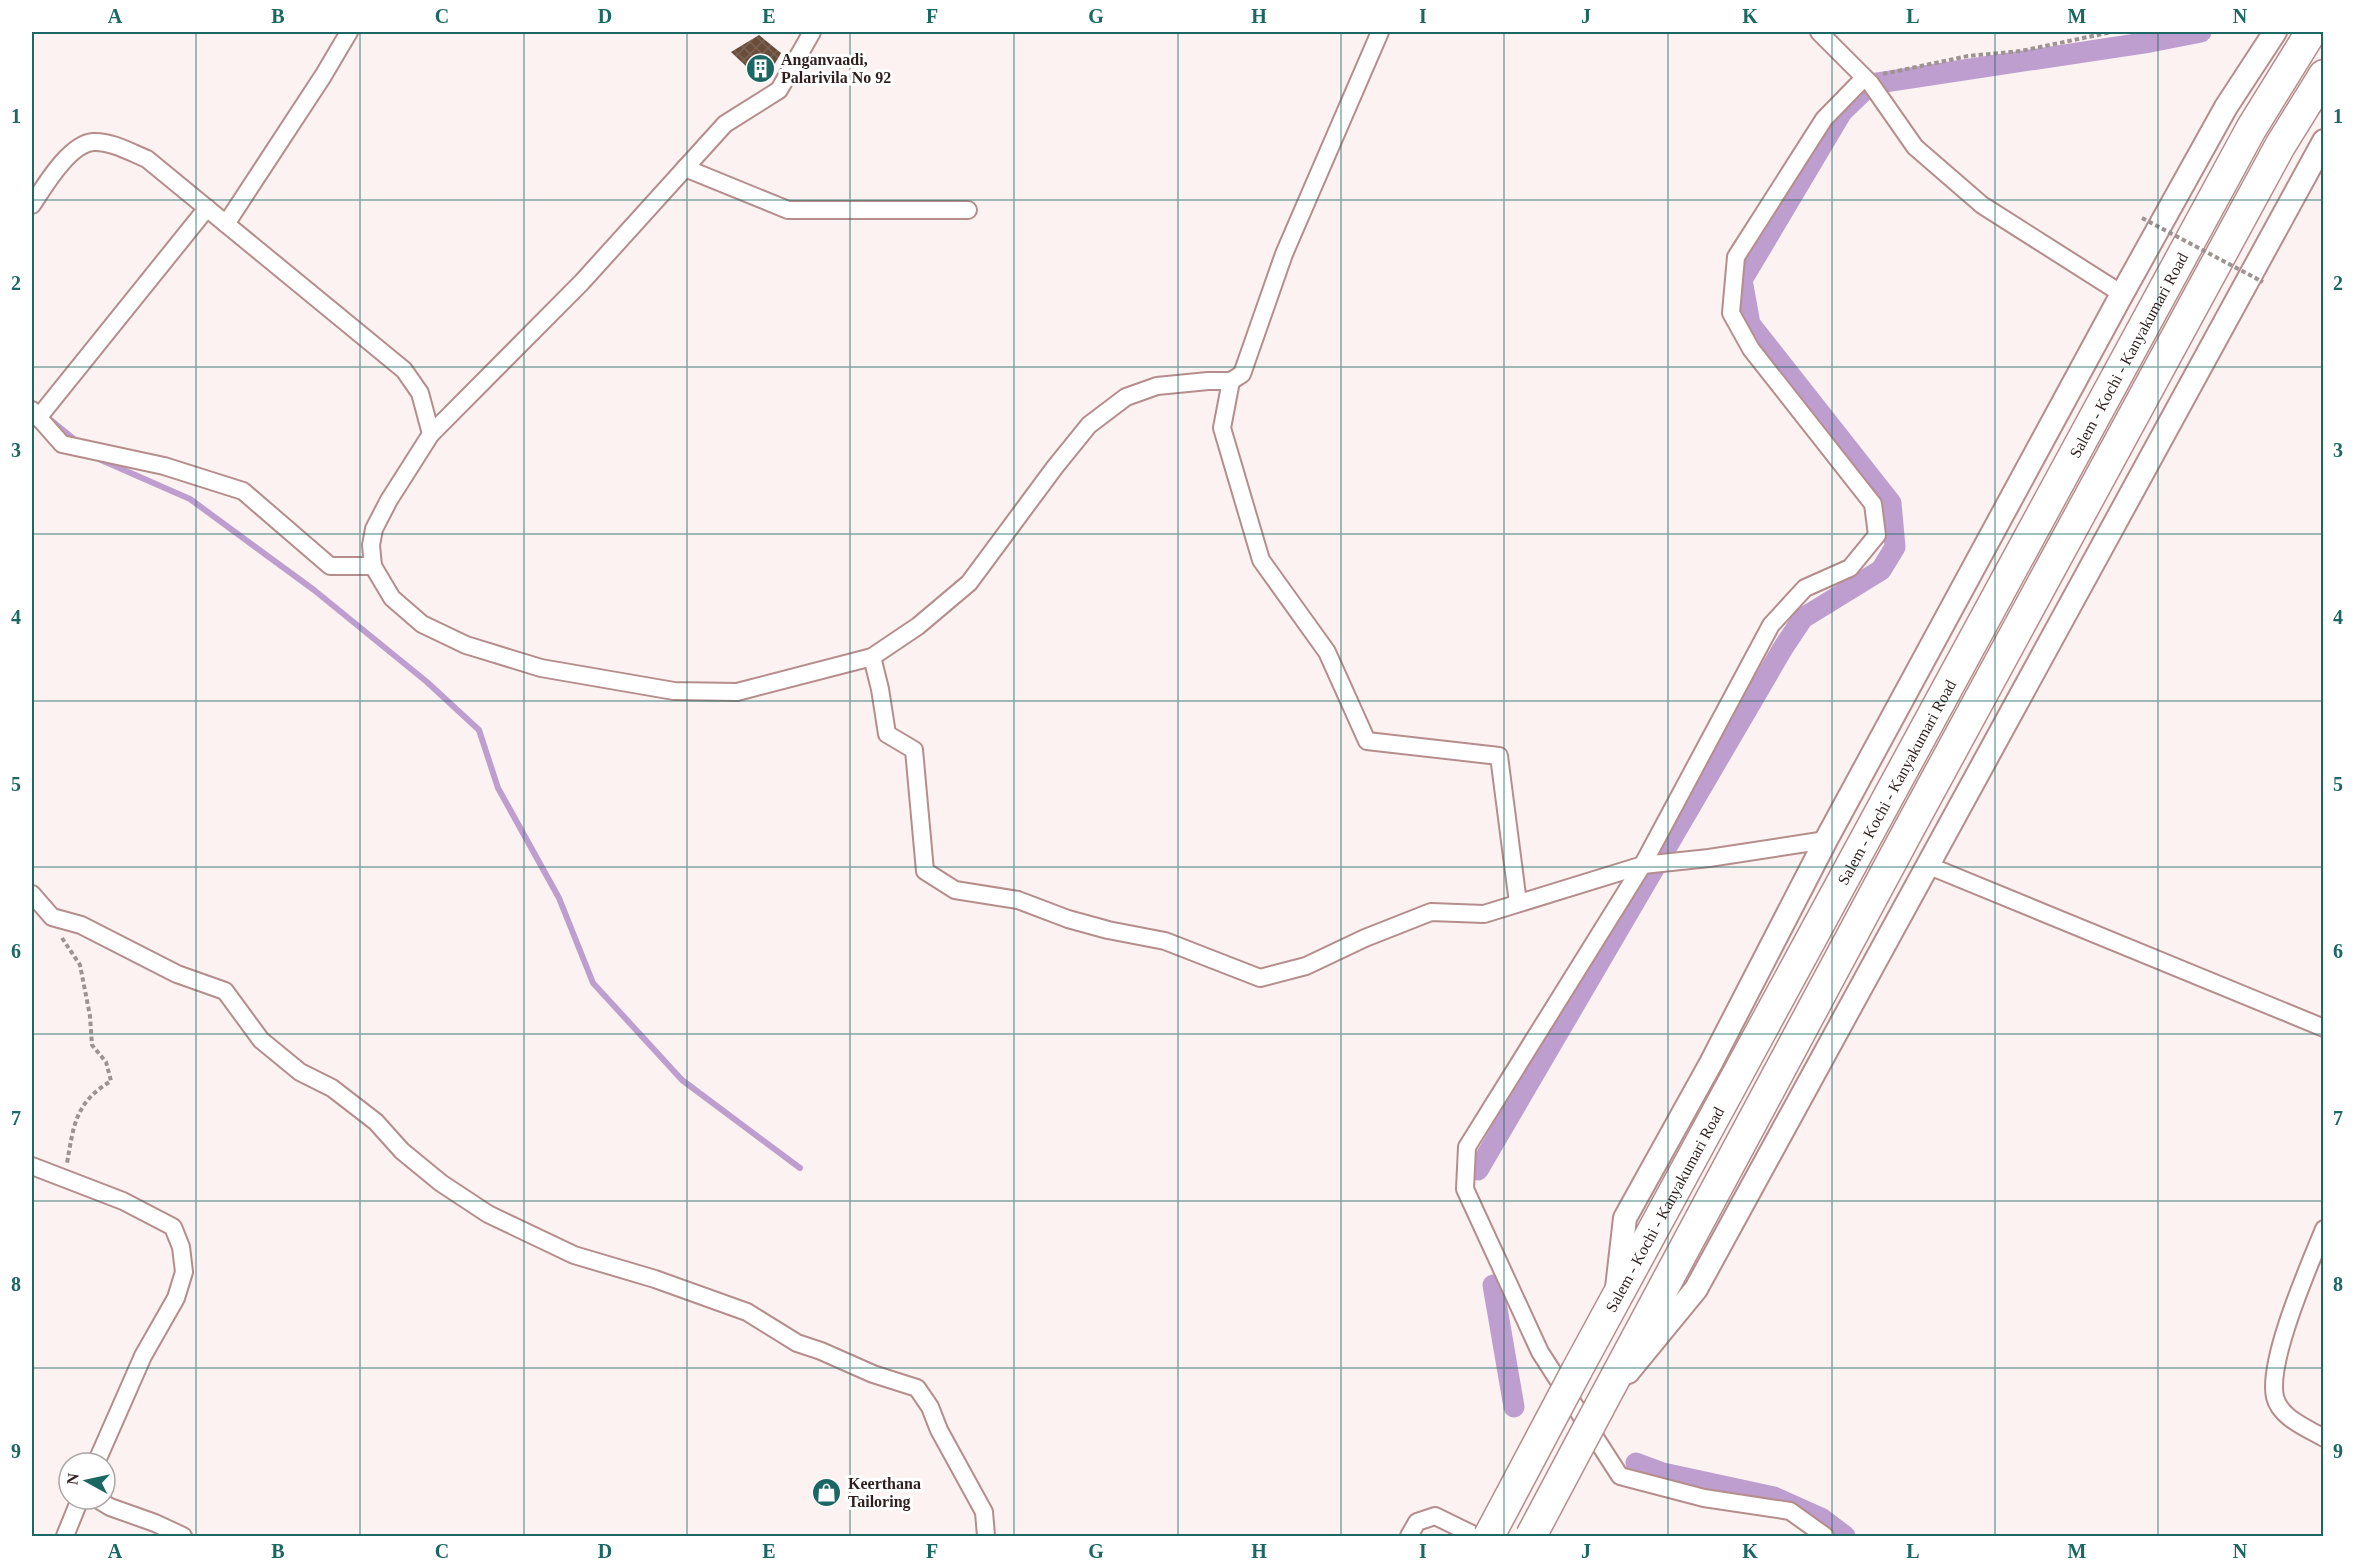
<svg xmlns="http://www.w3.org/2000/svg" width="2355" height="1568" font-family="'Times New Roman',serif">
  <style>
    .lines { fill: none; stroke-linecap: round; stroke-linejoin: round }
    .stream { stroke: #be9ecf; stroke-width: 6 }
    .canal { stroke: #be9ecf; stroke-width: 21 }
    .building { fill: url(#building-cross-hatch) }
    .street-casing { stroke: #b58d8c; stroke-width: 20 }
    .secondary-casing { stroke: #b58d8c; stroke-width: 26 }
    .highway-casing { stroke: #b58d8c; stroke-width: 33 }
    .path { stroke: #9f9392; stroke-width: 4; stroke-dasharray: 4.5 3; stroke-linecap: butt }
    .street { stroke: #fff; stroke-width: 16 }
    .secondary { stroke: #fff; stroke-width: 22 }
    .highway { stroke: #fff; stroke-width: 30 }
    .highway-bridge-casing { stroke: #b58d8c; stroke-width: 33; stroke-linecap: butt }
    .path-bridge { stroke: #9f9392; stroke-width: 4; stroke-dasharray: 4.5 3; stroke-linecap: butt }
    .highway-bridge { stroke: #fff; stroke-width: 30 }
    .grid { fill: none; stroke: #1b6763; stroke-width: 1.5; stroke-opacity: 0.55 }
    .labels { text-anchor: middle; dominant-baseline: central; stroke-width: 6; stroke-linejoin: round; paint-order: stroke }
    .poi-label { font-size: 16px; font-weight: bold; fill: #2e1f1e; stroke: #fff; text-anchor: start }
    .street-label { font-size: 16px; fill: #2e1f1e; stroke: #fff }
    .neatline { fill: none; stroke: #1b6763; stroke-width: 2 }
    .grid-label { font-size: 20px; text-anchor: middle; font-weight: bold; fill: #1b6763 }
  </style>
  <defs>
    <pattern id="building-cross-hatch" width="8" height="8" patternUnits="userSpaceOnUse" patternTransform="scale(1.5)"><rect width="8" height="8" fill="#694d3a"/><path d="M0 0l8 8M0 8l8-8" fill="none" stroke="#7a6354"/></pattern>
  </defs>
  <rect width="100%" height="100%" fill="#fbf2f1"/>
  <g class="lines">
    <g class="stream">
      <path d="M47,417L79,443"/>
      <path d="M101,460L190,499L314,590L427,682L479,730L498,788L559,898L593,983L682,1080L800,1168"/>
    </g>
    <g class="canal">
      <path d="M1478,1170L1783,648L1803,618L1881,570L1895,547L1891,503L1750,324L1742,280L1842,112L1871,84L2150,42L2201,32"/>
      <path d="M1493,1285L1514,1407"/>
      <path d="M1636,1463L1663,1473L1774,1497L1821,1518L1845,1536"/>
    </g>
  </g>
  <path class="building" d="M759,35L781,53L764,83L731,52Z"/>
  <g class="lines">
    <defs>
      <g id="street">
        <path d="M812,32L779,90L725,124L582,282L431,434L389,500L374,529L371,545L373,566L392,598L422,624L466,645L541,668L674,691L737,692L872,657L918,626L969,583L1055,467L1089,425L1126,397L1157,386L1208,381H1231L1242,374L1284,254L1380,32"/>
        <path d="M1819,32L1871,84L1915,147L1982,205L2122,294"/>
        <path d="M685,168L788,210H968"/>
        <path d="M32,205C44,187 69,144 93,142C111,141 130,152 147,159L404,370L420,393L431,434"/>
        <path d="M226,224L323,76L349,32"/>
        <path d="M1231,381L1222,428L1261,560L1327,652L1367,741L1499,756L1518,903"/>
        <path d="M32,410L62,444L164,466L243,491L330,566H373"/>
        <path d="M38,418L207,208"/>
        <path d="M872,657L880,689L887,734L914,750L925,871L955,890L1018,900L1068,919L1108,930L1165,941L1260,978L1306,966L1365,938L1431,912L1484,914L1643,865L1709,858L1826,840"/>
        <path d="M1927,865L2324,1028"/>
        <path d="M32,894L52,917L81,925L177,974L225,991L261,1040L300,1072L332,1088L376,1122L402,1151L441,1183L488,1214L574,1255L655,1279L747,1312L797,1343L821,1351L873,1374L917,1388L930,1407L939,1430L984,1512L986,1536"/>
        <path d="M32,1166L123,1201L173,1227L181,1247L184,1272L176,1298L143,1356L96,1463"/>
        <path d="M2324,1229C2309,1266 2267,1361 2275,1397C2280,1418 2307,1428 2324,1438"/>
        <path d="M97,1499L110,1507L155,1523L183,1536"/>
        <path d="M65,1536L80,1499"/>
        <path d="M1409,1536L1417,1522L1435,1516L1476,1536"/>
        <path d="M1825,1536L1790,1511L1704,1498L1620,1476L1540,1352L1465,1189L1467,1147L1642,866L1771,625L1805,588L1850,568L1877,535L1873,504L1751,349L1731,313L1736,257L1824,119L1864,78"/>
      </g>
      <g id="secondary">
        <path d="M1617,1288L1625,1218L1711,1063L1826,840L2122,294L2226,107L2275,32"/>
        <path d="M1628,1372L1696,1289L2324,141"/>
      </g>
      <g id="highway">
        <path id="s1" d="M1577,1370L2251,129L2311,32"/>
        <path d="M1599,1408L1908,831L2280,146L2324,75"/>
      </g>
    </defs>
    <use href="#street" class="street-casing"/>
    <use href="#secondary" class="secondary-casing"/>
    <use href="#highway" class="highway-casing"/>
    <g class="path">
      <path d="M1883,74L1968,56L2021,51L2112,32"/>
      <path d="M62,938L80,965L90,1016L92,1045L106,1062L111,1081C75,1103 74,1124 67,1163"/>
    </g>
    <use href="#street" class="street"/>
    <use href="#secondary" class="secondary"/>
    <use href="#highway" class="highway"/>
    <defs>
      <g id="highway-bridge">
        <path d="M1489,1536L1577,1370"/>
        <path d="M1531,1536L1599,1408"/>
      </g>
    </defs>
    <use href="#highway-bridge" class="highway-bridge-casing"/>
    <path class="path-bridge" d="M2142,218L2263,282"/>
    <use href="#highway-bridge" class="highway-bridge"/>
  </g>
  <path class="grid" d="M196,32V1536M360,32V1536M524,32V1536M687,32V1536M850,32V1536M1014,32V1536M1178,32V1536M1341,32V1536M1504,32V1536M1668,32V1536M1832,32V1536M1995,32V1536M2158,32V1536M32,200H2324M32,367H2324M32,534H2324M32,701H2324M32,867H2324M32,1034H2324M32,1201H2324M32,1368H2324"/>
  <defs>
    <symbol id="building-disc" viewBox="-11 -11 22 22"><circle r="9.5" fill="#1b6763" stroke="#fff"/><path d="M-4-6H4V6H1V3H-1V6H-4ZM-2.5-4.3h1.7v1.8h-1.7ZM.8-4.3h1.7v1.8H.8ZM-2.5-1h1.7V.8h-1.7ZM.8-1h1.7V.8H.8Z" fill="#fff"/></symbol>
    <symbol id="shop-disc" viewBox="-11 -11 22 22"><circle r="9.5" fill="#1b6763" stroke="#fff"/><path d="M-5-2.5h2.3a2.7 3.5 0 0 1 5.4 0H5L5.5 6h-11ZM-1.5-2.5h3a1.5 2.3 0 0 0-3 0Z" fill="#fff"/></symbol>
  </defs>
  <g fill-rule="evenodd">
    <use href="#building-disc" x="744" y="52" width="33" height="33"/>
    <use href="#shop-disc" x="810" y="1476" width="33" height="33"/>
  </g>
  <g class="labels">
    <g class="poi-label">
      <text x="781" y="59">Anganvaadi,<tspan x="781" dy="18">Palarivila No 92</tspan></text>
      <text x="848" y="1483">Keerthana<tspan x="848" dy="18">Tailoring</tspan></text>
    </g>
    <g class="street-label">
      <text stroke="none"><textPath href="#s1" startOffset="1155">Salem - Kochi - Kanyakumari Road</textPath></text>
      <text stroke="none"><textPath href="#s1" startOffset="669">Salem - Kochi - Kanyakumari Road</textPath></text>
      <text stroke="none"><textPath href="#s1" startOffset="183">Salem - Kochi - Kanyakumari Road</textPath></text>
    </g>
  </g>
  <rect width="2355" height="1568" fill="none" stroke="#ffffff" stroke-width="66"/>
  <g transform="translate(87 1481) rotate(278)"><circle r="28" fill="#ffffff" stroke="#aba5a5" stroke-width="1.5"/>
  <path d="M0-4.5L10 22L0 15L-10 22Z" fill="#1b6763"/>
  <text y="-9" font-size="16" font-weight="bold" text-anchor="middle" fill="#2e1f1e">N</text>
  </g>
  <rect x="33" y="33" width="2289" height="1502" class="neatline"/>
  <g class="grid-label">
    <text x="115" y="23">A</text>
    <text x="278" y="23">B</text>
    <text x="442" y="23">C</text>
    <text x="605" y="23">D</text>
    <text x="769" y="23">E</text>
    <text x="932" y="23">F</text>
    <text x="1096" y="23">G</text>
    <text x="1259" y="23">H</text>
    <text x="1423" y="23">I</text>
    <text x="1586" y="23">J</text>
    <text x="1750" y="23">K</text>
    <text x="1913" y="23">L</text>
    <text x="2077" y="23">M</text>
    <text x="2240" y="23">N</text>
    <text x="16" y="123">1</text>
    <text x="2338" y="123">1</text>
    <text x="16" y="290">2</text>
    <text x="2338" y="290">2</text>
    <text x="16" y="457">3</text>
    <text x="2338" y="457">3</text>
    <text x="16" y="624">4</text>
    <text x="2338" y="624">4</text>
    <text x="16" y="791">5</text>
    <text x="2338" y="791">5</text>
    <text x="16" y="958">6</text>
    <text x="2338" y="958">6</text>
    <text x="16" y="1125">7</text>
    <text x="2338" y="1125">7</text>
    <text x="16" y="1291">8</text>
    <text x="2338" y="1291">8</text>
    <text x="16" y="1458">9</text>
    <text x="2338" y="1458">9</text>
    <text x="115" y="1558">A</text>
    <text x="278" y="1558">B</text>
    <text x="442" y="1558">C</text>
    <text x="605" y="1558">D</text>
    <text x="769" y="1558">E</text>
    <text x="932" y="1558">F</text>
    <text x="1096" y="1558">G</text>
    <text x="1259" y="1558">H</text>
    <text x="1423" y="1558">I</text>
    <text x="1586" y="1558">J</text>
    <text x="1750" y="1558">K</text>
    <text x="1913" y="1558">L</text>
    <text x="2077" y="1558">M</text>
    <text x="2240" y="1558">N</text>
  </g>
</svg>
